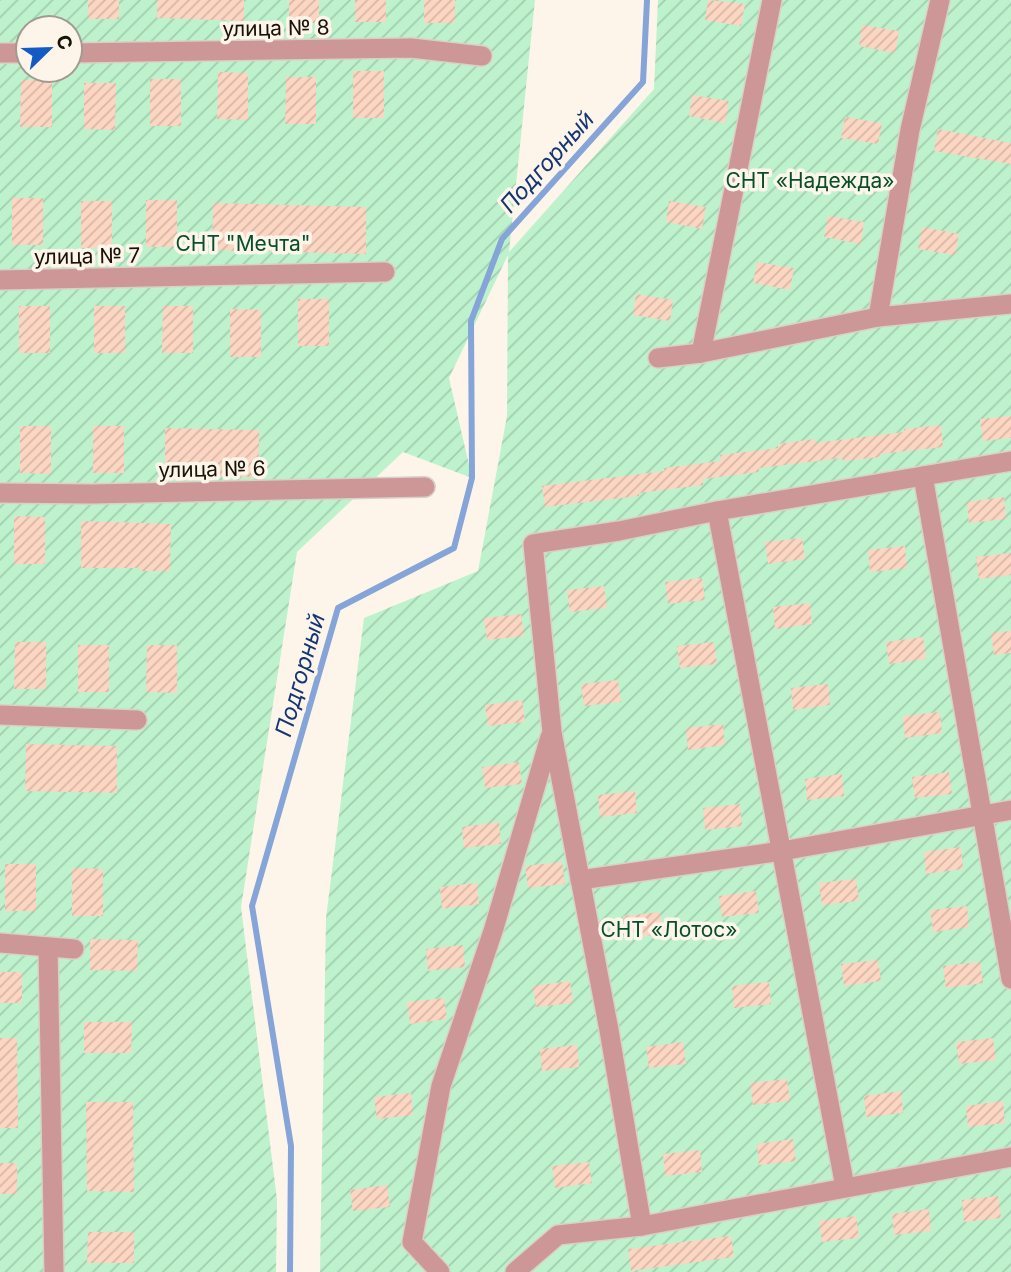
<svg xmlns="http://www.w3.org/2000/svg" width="1011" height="1272" font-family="Inter,sans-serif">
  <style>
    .garden { fill: url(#garden-furrows); fill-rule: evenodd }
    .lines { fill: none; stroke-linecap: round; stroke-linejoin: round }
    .stream { stroke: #85a4d8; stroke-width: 6 }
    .building { fill: url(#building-hatch) }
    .minor-casing { stroke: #d9d1c6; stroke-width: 22 }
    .minor { stroke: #cd9798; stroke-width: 19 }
    .labels { text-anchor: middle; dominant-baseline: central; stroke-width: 7; stroke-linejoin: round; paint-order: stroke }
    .street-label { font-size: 21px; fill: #191209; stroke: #fef5ea }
    .park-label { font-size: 21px; fill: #064f2b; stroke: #fef5ea }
    .water-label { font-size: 23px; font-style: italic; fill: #133775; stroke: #fef5ea }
  </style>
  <defs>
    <pattern id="garden-furrows" width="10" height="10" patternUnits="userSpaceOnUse" patternTransform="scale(1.75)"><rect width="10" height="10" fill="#bdf2cd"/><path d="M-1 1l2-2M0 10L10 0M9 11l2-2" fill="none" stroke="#a2ceaf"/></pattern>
    <pattern id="building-hatch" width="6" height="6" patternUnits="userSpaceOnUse" patternTransform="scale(1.75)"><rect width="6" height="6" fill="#fcd6c2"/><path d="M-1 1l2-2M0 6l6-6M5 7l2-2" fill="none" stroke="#d7b7a5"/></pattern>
  </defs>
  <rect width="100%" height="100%" fill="#fef5ea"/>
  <path class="garden" d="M0,0H535L509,252L654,89L658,0H1011V1272H320L326,918L364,618L478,571L507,416L508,255L449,378L472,478L403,452L297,552L241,907L277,1200L276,1272H0ZM28,28H70V70H28Z"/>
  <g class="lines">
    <path class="stream" d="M290,1272L291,1146L252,906L338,608L454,548L472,478L471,321L502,239L643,82L647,0"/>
  </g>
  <g class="building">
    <rect x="88" y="0" width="31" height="19"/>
    <path d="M157,0H244V21L157,18Z"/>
    <rect x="289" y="0" width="30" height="23"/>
    <rect x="355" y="0" width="31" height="22"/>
    <rect x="424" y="0" width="31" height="23"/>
    <path d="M708,0L745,4L741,26L705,20Z"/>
    <path d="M862,25L899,31L895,53L859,46Z"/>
    <rect x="353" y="71" width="31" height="47"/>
    <path d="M218,72L248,73V120L217,119Z"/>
    <path d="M286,77H316V124H285Z"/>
    <rect x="150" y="79" width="31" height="47"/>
    <path d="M21,80H52V127H20Z"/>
    <path d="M84,83H116L115,130L84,129Z"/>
    <path d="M692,95L729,101L725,123L689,116Z"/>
    <path d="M845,117L882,123L878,144L841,138Z"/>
    <path d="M938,129L1011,143V164L934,151Z"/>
    <rect x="12" y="198" width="31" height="47"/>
    <rect x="146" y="200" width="31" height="47"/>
    <rect x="81" y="201" width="31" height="47"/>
    <path d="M669,201L706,207L702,229L666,222Z"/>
    <path d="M213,203L366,207V254L212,250Z"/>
    <path d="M828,216L864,222L861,244L824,237Z"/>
    <path d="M922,227L959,234L955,255L918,249Z"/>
    <path d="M757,262L794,268L790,290L753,283Z"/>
    <path d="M636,294L673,300L670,321L633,315Z"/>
    <rect x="298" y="299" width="31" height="47"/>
    <rect x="19" y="306" width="31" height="47"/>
    <rect x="94" y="306" width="31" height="47"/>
    <path d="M163,306H193V353H162Z"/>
    <path d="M230,309L261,310V357H230Z"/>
    <path d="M1011,416V438L983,441L980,419Z"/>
    <path d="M941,425L943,447L880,454V457L843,461L842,458L759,468V472L703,479V485L639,493V496L545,507L542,486L664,471V468L721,461L720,455L778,448V444L815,439V443L904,432V429Z"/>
    <path d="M20,426H51V474L20,473Z"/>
    <rect x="93" y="426" width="31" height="47"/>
    <path d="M165,428L259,430V477L165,475Z"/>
    <path d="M1004,497L1006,519L969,523L967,502Z"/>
    <path d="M14,516L45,517V564H14Z"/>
    <path d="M81,521L171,524L170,571H140V568H81Z"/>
    <path d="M802,538L805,559L768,564L765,542Z"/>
    <path d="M905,546L907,568L870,572L868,550Z"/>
    <path d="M1011,553V575L979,579L976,557Z"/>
    <path d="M702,578L705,600L668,604L665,582Z"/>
    <path d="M604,586L607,608L570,612L567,590Z"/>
    <path d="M810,603L812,624L775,629L773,607Z"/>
    <path d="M521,614L524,636L487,640L484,618Z"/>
    <path d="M1011,631V653L994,655L991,633Z"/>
    <path d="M923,637L926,659L889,664L886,642Z"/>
    <path d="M15,642H46V689H14Z"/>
    <path d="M714,642L717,664L680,668L677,646Z"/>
    <rect x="78" y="645" width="31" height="47"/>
    <path d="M147,645H177V693L146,692Z"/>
    <path d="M618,680L621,702L584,706L581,684Z"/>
    <path d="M828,684L830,705L793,710L791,688Z"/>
    <path d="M522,700L525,722L488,726L485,705Z"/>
    <path d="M940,712L942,733L905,738L903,716Z"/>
    <path d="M723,724L725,745L688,750L686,728Z"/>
    <path d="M26,744L117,746V793L25,791Z"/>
    <path d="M519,762L522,784L485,788L482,767Z"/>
    <path d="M949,772L952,794L915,798L912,777Z"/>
    <path d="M842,774L844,796L807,800L805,779Z"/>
    <path d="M635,791L637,813L600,817L598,795Z"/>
    <path d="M740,804L742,826L705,830L703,808Z"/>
    <path d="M499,822L501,844L464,848L462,827Z"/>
    <path d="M961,847L963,869L926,874L924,852Z"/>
    <path d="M562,862L565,884L528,888L525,866Z"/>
    <rect x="5" y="864" width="31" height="47"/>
    <path d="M72,868L103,869V916H72Z"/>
    <path d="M856,879L859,901L822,905L819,883Z"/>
    <path d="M477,883L479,904L442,909L440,887Z"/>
    <path d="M756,891L759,913L722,917L719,896Z"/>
    <path d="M967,906L969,927L933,932L930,910Z"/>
    <path d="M660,912L663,934L626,938L623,916Z"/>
    <path d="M90,939L138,940L137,971L90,970Z"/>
    <path d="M463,945L465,967L428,971L426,949Z"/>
    <path d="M878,960L881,981L844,986L841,964Z"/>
    <path d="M980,962L983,983L946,988L943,966Z"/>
    <rect x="0" y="972" width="22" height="31"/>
    <path d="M570,981L573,1003L536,1007L533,986Z"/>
    <path d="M769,982L771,1004L734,1008L732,986Z"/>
    <path d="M444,998L447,1019L410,1024L407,1002Z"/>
    <path d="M84,1022H132L131,1053H84Z"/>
    <path d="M0,1038H17L18,1128H0Z"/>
    <path d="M993,1038L996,1060L959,1064L956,1042Z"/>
    <path d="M683,1042L686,1064L649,1068L646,1047Z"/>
    <path d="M577,1045L579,1067L542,1071L540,1049Z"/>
    <path d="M787,1079L790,1101L753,1105L750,1083Z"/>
    <path d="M901,1091L903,1113L866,1117L864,1096Z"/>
    <path d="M411,1093L413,1115L377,1119L374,1097Z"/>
    <path d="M1003,1101L1005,1123L968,1127L966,1106Z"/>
    <path d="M86,1102H133L134,1192L87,1191Z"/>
    <path d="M793,1139L796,1161L759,1165L757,1144Z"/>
    <path d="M700,1150L702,1172L665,1176L663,1154Z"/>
    <path d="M589,1162L592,1183L555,1188L552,1166Z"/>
    <rect x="0" y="1163" width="17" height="31"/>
    <path d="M387,1185L390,1207L353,1211L350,1190Z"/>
    <path d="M998,1196L1001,1218L964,1222L962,1200Z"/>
    <path d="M929,1209L931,1231L894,1235L892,1214Z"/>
    <path d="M856,1216L859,1238L822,1242L819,1221Z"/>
    <path d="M88,1232H134V1263H87Z"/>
    <path d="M731,1236L734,1257L631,1271L628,1249Z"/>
  </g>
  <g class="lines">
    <defs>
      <g id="minor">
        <path d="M0,53H28"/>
        <path d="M70,53L411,48L482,56"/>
        <path d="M0,280L385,272"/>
        <path d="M878,317L910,130L940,0"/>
        <path d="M701,353L772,0"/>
        <path d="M658,358L701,353L878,317L1011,304"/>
        <path d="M923,476L1011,979"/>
        <path d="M0,493L92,494L425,487"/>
        <path d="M717,511L845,1187"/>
        <path d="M0,715L137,720"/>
        <path d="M580,880L782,851L1011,810"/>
        <path d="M0,943L74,949"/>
        <path d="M48,947L54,1272"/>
        <path d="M642,1226L609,1030L552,732L533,544L619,531L717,511L1011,461"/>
        <path d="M440,1272L412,1242L441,1086L494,928L550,737"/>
        <path d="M515,1272L558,1235L642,1226L1011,1157"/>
      </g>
    </defs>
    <use href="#minor" class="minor-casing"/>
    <use href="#minor" class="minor"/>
  </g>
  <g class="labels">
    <g class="street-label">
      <text transform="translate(276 28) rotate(-1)">улица № 8</text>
      <text transform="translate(87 256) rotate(-1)">улица № 7</text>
      <text transform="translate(212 469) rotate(-1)">улица № 6</text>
    </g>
    <g class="park-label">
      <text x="810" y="180">СНТ «Надежда»</text>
      <text x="243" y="243">СНТ "Мечта"</text>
      <text x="669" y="929">СНТ «Лотос»</text>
    </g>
    <g class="water-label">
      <text transform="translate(547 162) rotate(-48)">Подгорный</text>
      <text transform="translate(300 675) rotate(-74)">Подгорный</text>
    </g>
  </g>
  <g transform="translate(49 49) rotate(67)"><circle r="33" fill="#fef5ea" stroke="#a29a90" stroke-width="2"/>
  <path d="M0-5L12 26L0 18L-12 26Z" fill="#135ac5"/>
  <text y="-10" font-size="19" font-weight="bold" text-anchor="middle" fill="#191209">С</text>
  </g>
</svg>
